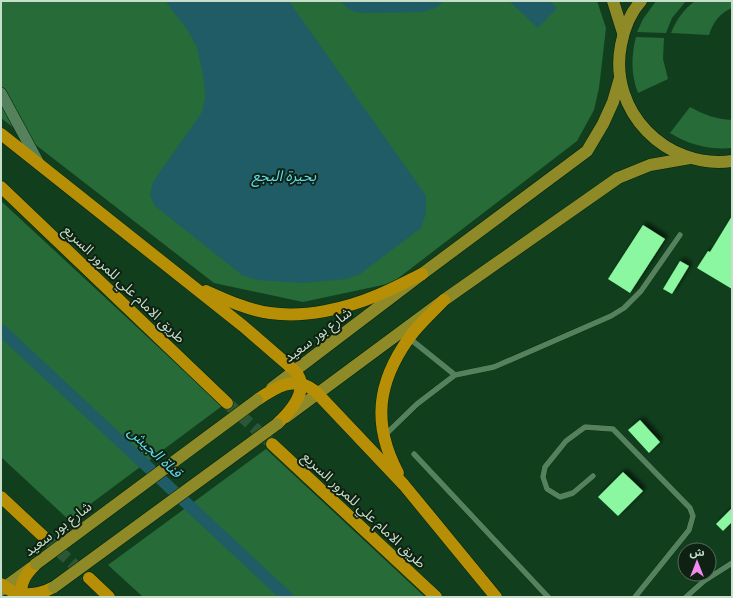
<svg xmlns="http://www.w3.org/2000/svg" width="733" height="598" font-family="'Fira Sans Condensed','Noto Sans Arabic',sans-serif">
  <style>
    .green { fill: #276b38 }
    .water { fill: #1f5c65 }
    .lines { fill: none; stroke-linecap: round; stroke-linejoin: round }
    .canal { stroke: #1f5c65; stroke-width: 12 }
    .building { fill: #8bf7a0; filter: url(#shadow) }
    .highway-tunnel { stroke: #2c5737; stroke-width: 12; stroke-dasharray: 12 6; stroke-linecap: butt }
    .lane-casing { stroke: #01230a; stroke-width: 6 }
    .street-casing { stroke: #01230a; stroke-width: 12 }
    .primary-casing { stroke: #01230a; stroke-width: 13 }
    .highway-casing { stroke: #01230a; stroke-width: 13 }
    .lane { stroke: #55825c; stroke-width: 5.5 }
    .street { stroke: #55825c; stroke-width: 11 }
    .primary { stroke: #8f8a28; stroke-width: 12 }
    .highway { stroke: #b68f06; stroke-width: 12 }
    .primary-bridge-casing { stroke: #01230a; stroke-width: 13; stroke-linecap: butt }
    .primary-bridge { stroke: #8f8a28; stroke-width: 12 }
    .labels { text-anchor: middle; dominant-baseline: central; stroke-width: 4; stroke-linejoin: round; paint-order: stroke }
    .street-label { font-size: 14px; fill: #c7dfca; stroke: #0e2112 }
    .water-label { font-size: 15px; font-style: italic; fill: #5fdbee; stroke: #0e2112 }
  </style>
  <defs>
    <filter id="shadow"><feDropShadow dx="3.5" dy="-3.5" stdDeviation="2" flood-color="#0009"/></filter>
  </defs>
  <rect width="100%" height="100%" fill="#113f1d"/>
  <g class="green">
    <path d="M1,1H597L606,28L599,88L594,110L577,141L392,283L303,302L214,283L1,118Z"/>
    <path d="M656,1H686L672,18L666,33L637,32L643,19Z"/>
    <path d="M695,1H732V8C720,13 713,22 709,35L671,33C676,20 684,9 695,1Z"/>
    <path d="M636,37L664,38L663,59L668,79L638,93C631,75 631,56 636,37Z"/>
    <path d="M690,107C704,115 716,119 732,120V148C710,150 689,145 670,133Z"/>
    <path d="M1,201L222,406L69,520L1,457Z"/>
    <path d="M266,449L425,597H143L108,565Z"/>
  </g>
  <g class="water">
    <path d="M165,1H289L426,196V213L421,228L360,274L346,279L303,283L257,280L242,275L155,206L150,195L153,182L202,112L205,98L204,80L197,47L187,29Z"/>
    <path d="M340,1H445L435,8L423,12L361,13L350,10Z"/>
    <path d="M509,1H550L557,8L538,28Z"/>
  </g>
  <g class="lines">
    <path class="canal" d="M1,330L287,597"/>
  </g>
  <g class="building">
    <path d="M732,216V289L697,268L708,251L710,252Z"/>
    <path d="M643,225L665,239L630,293L608,279Z"/>
    <path d="M680,261L689,266L672,294L663,289Z"/>
    <path d="M640,420L660,442L649,453L628,430Z"/>
    <path d="M623,472L643,491L618,516L598,497Z"/>
    <path d="M732,508V522L723,531L716,524Z"/>
  </g>
  <g class="lines">
    <g class="highway-tunnel">
      <path d="M227,403L269,441"/>
      <path d="M45,538L85,575"/>
    </g>
    <defs>
      <g id="lane">
        <path d="M409,338L455,375"/>
        <path d="M385,435L417,404L455,375L494,367L611,316L624,308L641,291L680,235"/>
        <path d="M414,454L548,597"/>
        <path d="M593,476L573,493L560,497L547,489L543,477L545,467L566,441L585,427L613,429L690,508L693,516L689,530L635,597"/>
        <path d="M686,597L704,581L732,563"/>
      </g>
      <path id="street" d="M1,93L40,165"/>
      <g id="primary">
        <path d="M613,1L623,33"/>
        <path d="M641,1C630,13 624,29 621,45C608,111 666,170 732,161"/>
        <path d="M272,388L422,274L587,151L603,124L613,102L620,78"/>
        <path d="M286,417L444,300L618,178L650,165L690,158"/>
        <path d="M1,590L31,568"/>
      </g>
      <g id="highway">
        <path d="M1,134L243,326L295,371C311,389 291,411 277,424"/>
        <path d="M1,187L227,403"/>
        <path d="M206,291C226,300 248,310 270,313C305,318 345,309 378,295C393,289 407,281 422,274"/>
        <path d="M257,400C276,387 294,375 315,391L404,485L496,597"/>
        <path d="M272,444L436,597"/>
        <path d="M398,473C372,424 377,383 409,338C419,324 433,312 444,300"/>
        <path d="M1,497L45,538"/>
        <path d="M89,578L109,597"/>
        <path d="M1,584C16,598 37,596 54,587"/>
        <path d="M22,597C19,583 26,574 36,564"/>
      </g>
    </defs>
    <use href="#lane" class="lane-casing"/>
    <use href="#street" class="street-casing"/>
    <use href="#primary" class="primary-casing"/>
    <use href="#highway" class="highway-casing"/>
    <use href="#lane" class="lane"/>
    <use href="#street" class="street"/>
    <use href="#primary" class="primary"/>
    <use href="#highway" class="highway"/>
    <defs>
      <g id="primary-bridge">
        <path d="M36,564L257,400"/>
        <path d="M54,587L277,424"/>
      </g>
    </defs>
    <use href="#primary-bridge" class="primary-bridge-casing"/>
    <use href="#primary-bridge" class="primary-bridge"/>
  </g>
  <g class="labels">
    <g class="street-label">
      <text transform="translate(124 284) rotate(44)">طريق الامام علي للمرور السريع</text>
      <text transform="translate(318 335) rotate(-37)">شارع بور سعيد</text>
      <text transform="translate(364 510) rotate(43)">طريق الامام علي للمرور السريع</text>
      <text transform="translate(58 529) rotate(-37)">شارع بور سعيد</text>
    </g>
    <g class="water-label">
      <text x="284" y="176">بحيرة البجع</text>
      <text transform="translate(155 452) rotate(43)">قناة الجيش</text>
    </g>
  </g>
  <rect width="733" height="598" fill="none" stroke="#c7dfca" stroke-width="4"/>
  <g transform="translate(697 562)"><circle r="19" fill="#0e2112" stroke="#586d5c"/>
  <path d="M0-3L7 15L0 10L-7 15Z" fill="#f489f0"/>
  <text y="-6" font-size="11" font-weight="bold" text-anchor="middle" fill="#c7dfca">ش</text>
  </g>
</svg>
